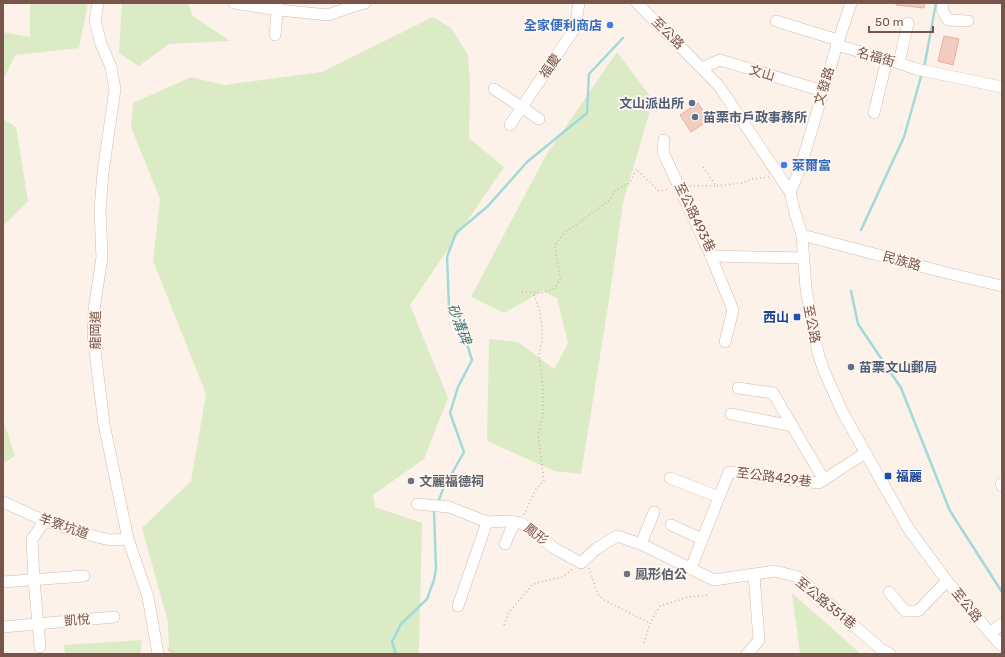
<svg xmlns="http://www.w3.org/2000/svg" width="1005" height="657" font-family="Rubik,'Noto Sans TC',sans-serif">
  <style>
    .green { fill: #dbebc6 }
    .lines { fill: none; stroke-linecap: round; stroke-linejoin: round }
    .stream { stroke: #a2d9d9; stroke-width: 2.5 }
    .building { fill: #f3ccc0; stroke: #e6afa0 }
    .minor-casing { stroke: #d2bab0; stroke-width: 12 }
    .path { stroke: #d8afa2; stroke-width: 1.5; stroke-dasharray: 1 3; stroke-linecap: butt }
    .minor { stroke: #fff; stroke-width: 11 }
    .shop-dot { fill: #3f7fe0; stroke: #fff6ef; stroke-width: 1.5 }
    .service-dot { fill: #5c6f8a; stroke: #fff6ef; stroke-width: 1.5 }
    .transit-dot { fill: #1a4fb4; stroke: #fff6ef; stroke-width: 1.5 }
    .worship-dot { fill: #6b7280; stroke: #fff6ef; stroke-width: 1.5 }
    .labels { text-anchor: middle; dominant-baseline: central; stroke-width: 4; stroke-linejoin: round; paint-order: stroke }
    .shop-label { font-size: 13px; font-weight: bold; fill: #366cbe; stroke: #fff6ef; text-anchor: end }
    .street-label { font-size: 13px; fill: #78544b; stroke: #fff6ef }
    .service-label { font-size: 13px; font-weight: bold; fill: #4e5e75; stroke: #fff6ef; text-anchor: start }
    .transit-label { font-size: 13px; font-weight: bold; fill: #164399; stroke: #fff6ef; text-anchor: end }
    .worship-label { font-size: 13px; font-weight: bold; fill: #5b616d; stroke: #fff6ef; text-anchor: start }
    .water-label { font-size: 14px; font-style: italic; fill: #3b7676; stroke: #fff6ef }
  </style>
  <rect width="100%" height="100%" fill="#fdf2e9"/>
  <g class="green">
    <path d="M30,3H88L79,48L15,55L3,80V32L30,37Z"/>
    <path d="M122,3H188L193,16L230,41L169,44L139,66L119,53Z"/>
    <path d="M433,17L452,29L468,55L470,85L469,138L504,167L410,305L448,398L424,459L373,495L375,507L422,523L419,654H169L168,622L142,528L191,481L206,394L153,261L160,199L131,127L133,103L191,77L224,85L322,72Z"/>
    <path d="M617,52L653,100L623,203L609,300L581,474L554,471L487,441L489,339L518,342L554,369L568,343L557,298L543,291L504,313L471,297L545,157Z"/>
    <path d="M3,119L16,127L28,201L3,226Z"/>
    <path d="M3,419L15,456L3,463Z"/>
    <path d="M792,593L861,654H800Z"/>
    <path d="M142,640L140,654H65L64,645Z"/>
  </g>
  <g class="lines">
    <g class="stream">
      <path d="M924,68L936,3"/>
      <path d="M861,230L904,137L922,73"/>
      <path d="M851,291L858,324L901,388L950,511L1002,592"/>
      <path d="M438,503L443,489L464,452L450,413L458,387L472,360L466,341L449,306L447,257L456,233L488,206L527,162L587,113L589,74L623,38"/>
      <path d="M396,654L392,642L401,624L427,599L434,580L436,568L434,512L436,508"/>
    </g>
  </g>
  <g class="building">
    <path d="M896,3H925L924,8L896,5Z"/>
    <path d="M944,36L959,39L953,65L938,61Z"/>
    <path d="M698,103L709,120L691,132L680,115Z"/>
  </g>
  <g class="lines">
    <defs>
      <g id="minor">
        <path d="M98,3L95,21L101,44L111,67L115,89L103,172L100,210L102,257L94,310L93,335L104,424L128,539L148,597L158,654"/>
        <path d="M234,3L278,10L328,15L354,6"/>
        <path d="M352,3L354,6L365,3"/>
        <path d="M637,3L719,86L790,192L795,213L802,235L806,289L818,353L824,371L843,413L908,528L947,581L990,633L1002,646"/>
        <path d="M943,3L942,10L948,20L968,21"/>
        <path d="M776,21L838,40"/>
        <path d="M275,35L278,3"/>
        <path d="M837,45L899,63L916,69L1002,87"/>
        <path d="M899,63L908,23"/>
        <path d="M702,68L720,60L823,91"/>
        <path d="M494,89L539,119"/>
        <path d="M874,113L887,59"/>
        <path d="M510,125L575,28L579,3"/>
        <path d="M664,140L663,152L711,256L803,258"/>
        <path d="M790,192L800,169L837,45L851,3"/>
        <path d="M802,235L947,273L1002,286"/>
        <path d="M711,256L733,310L725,342"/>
        <path d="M738,388L773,393L824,480"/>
        <path d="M731,414L793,426"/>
        <path d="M670,478L719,497"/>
        <path d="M1001,484L1002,486"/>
        <path d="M3,502L45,521L89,535L110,540L128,539"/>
        <path d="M417,504L449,507L487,522L508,521L521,523L554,548L581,563L596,549L617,536L641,544L714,580L775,571L798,577L881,649L890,654"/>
        <path d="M671,525L702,539"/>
        <path d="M505,544L510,532L516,522"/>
        <path d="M641,544L654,512"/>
        <path d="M691,568L729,472L819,483L865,453"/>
        <path d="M3,582L84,576"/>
        <path d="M889,592L905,611H918L947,581"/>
        <path d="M458,606L487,522"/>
        <path d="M3,627L114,617"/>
        <path d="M990,633L1002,624"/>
        <path d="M40,647L34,580L32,539L45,521"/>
        <path d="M747,654L759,640L754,575"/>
      </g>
    </defs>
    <use href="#minor" class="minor-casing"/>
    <g class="path">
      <path d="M703,167L716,186L742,183L753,179L769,177"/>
      <path d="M690,186H716"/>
      <path d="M522,292L543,293L555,288L560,279L555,245L564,233L610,200L615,190L630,183L636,169L659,191L669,189"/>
      <path d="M524,515L536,489L544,481L538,435L543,416V386L539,354L542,341V327L539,308L533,293"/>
      <path d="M589,568L598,594L604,600L650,623"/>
      <path d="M504,625L509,612L533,584L562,577L573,569"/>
      <path d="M644,643L650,623L660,606L689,597L708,595"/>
      <path d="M168,650L169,649L174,652V654"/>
    </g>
    <use href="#minor" class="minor"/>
  </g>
  <g class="shop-dot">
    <circle cx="610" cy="25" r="4"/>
    <circle cx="784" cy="165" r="4"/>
  </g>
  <g class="service-dot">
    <circle cx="692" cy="103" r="4"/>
    <circle cx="695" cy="117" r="4"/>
    <circle cx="851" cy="367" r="4"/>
  </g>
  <g class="transit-dot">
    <rect x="793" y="313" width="8" height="8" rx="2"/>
    <rect x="884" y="472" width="8" height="8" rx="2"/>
  </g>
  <g class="worship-dot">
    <circle cx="411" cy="481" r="4"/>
    <circle cx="627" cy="574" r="4"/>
  </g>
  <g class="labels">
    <g class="shop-label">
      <text x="602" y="25">全家便利商店</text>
      <text x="792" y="165" text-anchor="start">萊爾富</text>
    </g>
    <g class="street-label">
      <text transform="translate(668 33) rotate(45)">至公路</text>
      <text transform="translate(876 57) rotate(16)">名福街</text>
      <text transform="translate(550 66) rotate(-56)">福慶</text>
      <text transform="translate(762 73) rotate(17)">文山</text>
      <text transform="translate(824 86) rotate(-73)">文發路</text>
      <text transform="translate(695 217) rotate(64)">至公路493巷</text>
      <text transform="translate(902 261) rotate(16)">民族路</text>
      <text transform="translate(812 324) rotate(79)">至公路</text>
      <text transform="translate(95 330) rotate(-90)">龍岡道</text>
      <text transform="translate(774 477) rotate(7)">至公路429巷</text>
      <text transform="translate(64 526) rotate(19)">羊寮坑道</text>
      <text transform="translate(536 534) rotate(37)">鳳形</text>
      <text transform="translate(826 603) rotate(39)">至公路351巷</text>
      <text transform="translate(967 605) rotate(51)">至公路</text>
      <text transform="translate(77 620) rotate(-5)">凱悅</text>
    </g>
    <g class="service-label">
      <text x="684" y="103" text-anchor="end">文山派出所</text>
      <text x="703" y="117">苗栗市戶政事務所</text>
      <text x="859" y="367">苗栗文山郵局</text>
    </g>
    <g class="transit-label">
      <text x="789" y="317">西山</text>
      <text x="896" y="476" text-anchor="start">福麗</text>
    </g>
    <g class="worship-label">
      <text x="419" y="481">文麗福德祠</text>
      <text x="635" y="574">鳳形伯公</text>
    </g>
    <g class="water-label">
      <text transform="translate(459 324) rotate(69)">砂溝碑</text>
    </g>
  </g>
  <rect width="1005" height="657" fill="none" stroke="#78544b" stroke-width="8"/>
  <path d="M869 26v6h64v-6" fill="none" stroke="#78544b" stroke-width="2"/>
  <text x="875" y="26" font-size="12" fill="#78544b" stroke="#fff6ef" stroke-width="3" paint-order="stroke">50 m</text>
</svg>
